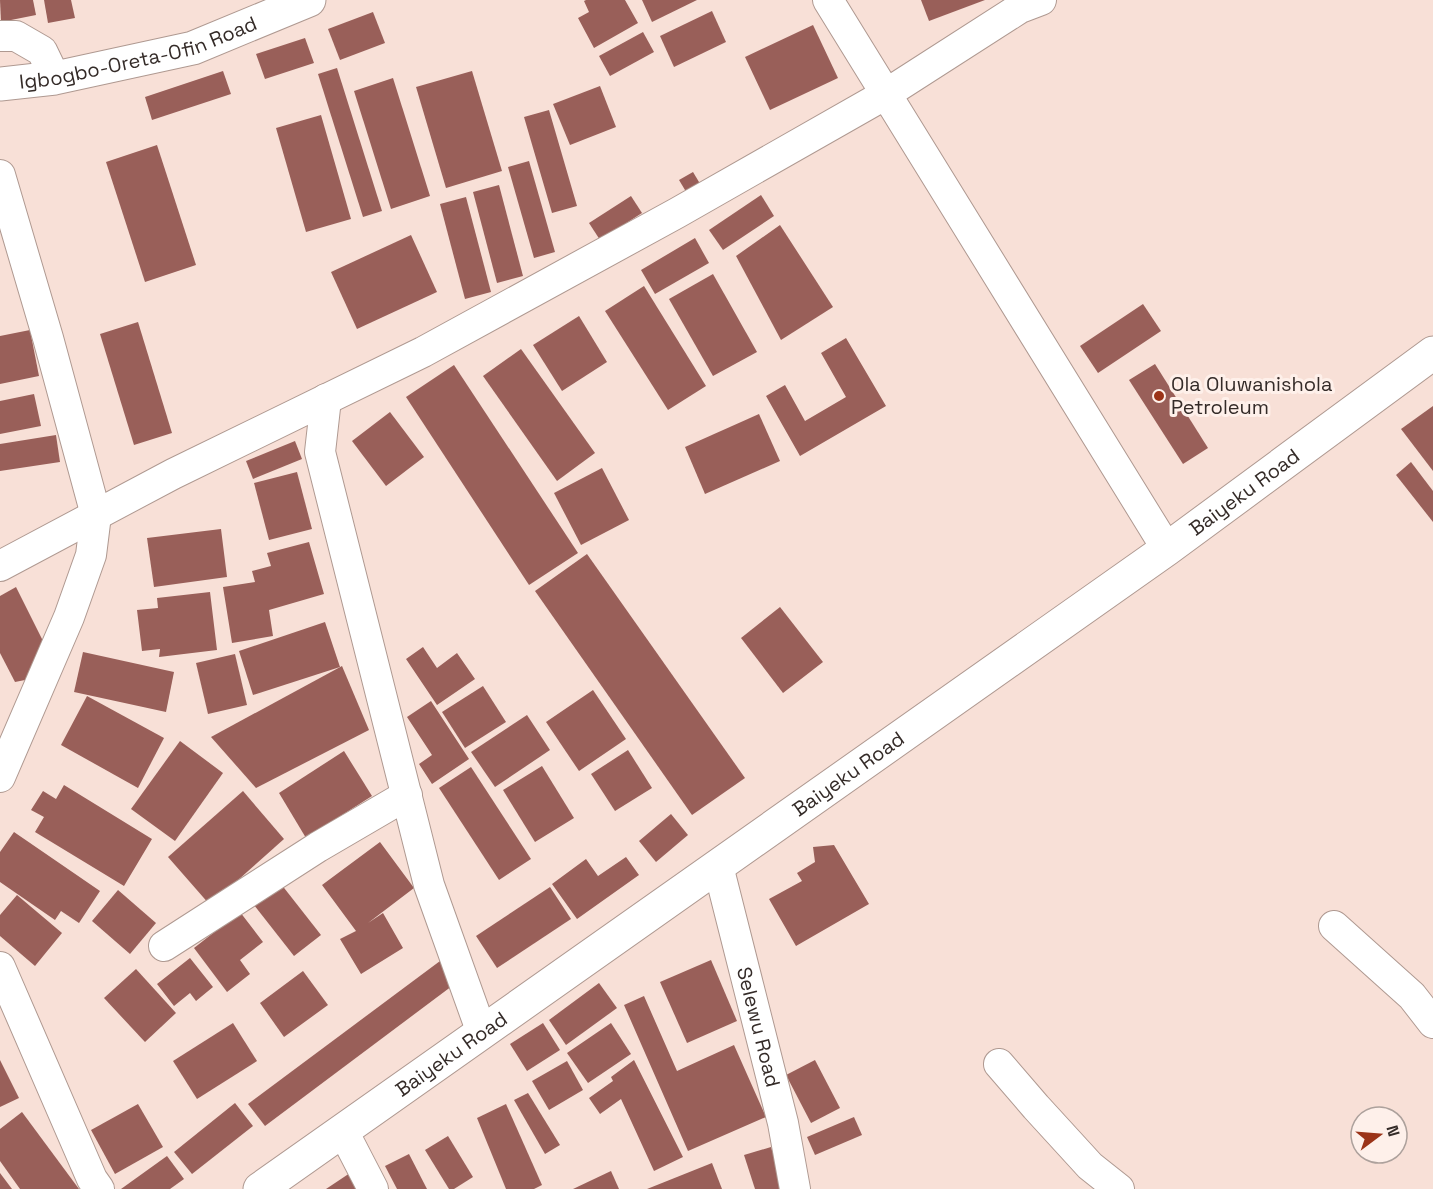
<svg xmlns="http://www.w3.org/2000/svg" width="1433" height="1189" font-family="'Space Grotesk',sans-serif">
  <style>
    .building { fill: #995f59 }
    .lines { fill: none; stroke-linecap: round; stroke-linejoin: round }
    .minor-casing { stroke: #af9991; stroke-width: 32 }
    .tertiary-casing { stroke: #af9991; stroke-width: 35 }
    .secondary-casing { stroke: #af9991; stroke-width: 35 }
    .minor { stroke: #fff; stroke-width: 30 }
    .tertiary { stroke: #fff; stroke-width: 33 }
    .secondary { stroke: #fff; stroke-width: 33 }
    .poi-dot { fill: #9b3318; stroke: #fef0ea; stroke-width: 2 }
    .labels { text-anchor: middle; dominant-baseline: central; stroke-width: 6; stroke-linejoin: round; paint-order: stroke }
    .street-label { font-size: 20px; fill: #342b28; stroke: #fef0ea }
    .poi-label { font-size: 20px; fill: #342b28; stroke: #fef0ea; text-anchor: start }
  </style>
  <rect width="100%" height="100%" fill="#f8e0d7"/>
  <g class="building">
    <path d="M0,0H33L36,15L1,22Z"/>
    <path d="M44,0H71L75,18L48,23Z"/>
    <path d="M586,0H625L638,23L594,48L578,18L589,12L584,1Z"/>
    <path d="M642,0H697L652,22Z"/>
    <path d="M921,0H985L929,21Z"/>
    <path d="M712,11L726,42L674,67L660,36Z"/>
    <path d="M373,12L385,43L340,60L328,29Z"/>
    <path d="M813,25L838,78L770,110L745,57Z"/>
    <path d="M643,32L654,52L610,76L599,56Z"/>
    <path d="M305,38L314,63L265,79L256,54Z"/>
    <path d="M337,68L382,211L363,217L318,74Z"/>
    <path d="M223,71L231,94L152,120L145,97Z"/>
    <path d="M472,71L502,171L446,188L416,87Z"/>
    <path d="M393,78L430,196L391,209L354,91Z"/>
    <path d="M600,86L616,127L570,145L553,104Z"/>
    <path d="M549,110L577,206L552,213L524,117Z"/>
    <path d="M321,115L351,219L306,232L276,128Z"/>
    <path d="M157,145L196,265L145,282L106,162Z"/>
    <path d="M529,161L555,252L534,258L508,167Z"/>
    <path d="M693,172L702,187L688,195L679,180Z"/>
    <path d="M499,185L523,276L497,283L473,192Z"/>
    <path d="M761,195L774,216L723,250L709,230Z"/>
    <path d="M631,196L642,213L600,240L589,223Z"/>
    <path d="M466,197L491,292L465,299L440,204Z"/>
    <path d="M780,225L833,307L781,340L736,256Z"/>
    <path d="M411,235L437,292L357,329L331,272Z"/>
    <path d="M695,238L709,263L655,294L641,270Z"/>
    <path d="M713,274L757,352L713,376L669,299Z"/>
    <path d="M644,286L706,386L668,410L605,311Z"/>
    <path d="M1143,304L1161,331L1098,373L1080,346Z"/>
    <path d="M579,316L607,362L562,391L533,345Z"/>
    <path d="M138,322L172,433L134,445L100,334Z"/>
    <path d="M30,330L39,376L0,384V336Z"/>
    <path d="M846,338L886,406L800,456L766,396L785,385L805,421L846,397L821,353Z"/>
    <path d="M521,349L595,453L557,481L483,376Z"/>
    <path d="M1155,364L1208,448L1183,464L1129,380Z"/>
    <path d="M454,365L578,553L529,585L406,397Z"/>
    <path d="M34,394L41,426L0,434V401Z"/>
    <path d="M1433,406V471L1401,429Z"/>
    <path d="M390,412L424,457L386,486L352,441Z"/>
    <path d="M759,414L780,461L705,494L685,447Z"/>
    <path d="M56,435L60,462L0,471V444Z"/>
    <path d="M295,441L302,459L253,479L246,461Z"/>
    <path d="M1411,462L1433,491V522L1396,475Z"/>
    <path d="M602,468L629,520L581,545L554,493Z"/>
    <path d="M297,472L312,529L269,540L254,483Z"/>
    <path d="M221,529L227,577L154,587L147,538Z"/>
    <path d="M309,542L324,594L269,610L273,636L232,643L223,587L255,582L252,571L271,566L267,553Z"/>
    <path d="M587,554L745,778L692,815L535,591Z"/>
    <path d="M16,587L48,651L30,679L15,682L0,653V596Z"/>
    <path d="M210,592L217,650L159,657L160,649L142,651L137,610L158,608L157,598Z"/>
    <path d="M780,607L823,662L783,693L741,638Z"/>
    <path d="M325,622L340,667L253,695L239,651Z"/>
    <path d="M423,647L437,668L457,653L475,679L437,705L406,659Z"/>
    <path d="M83,652L174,672L166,712L74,692Z"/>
    <path d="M235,654L247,705L208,714L196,663Z"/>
    <path d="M342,666L369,730L256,788L211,737Z"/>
    <path d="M483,686L506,722L465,748L442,712Z"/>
    <path d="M593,690L626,739L579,771L546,722Z"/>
    <path d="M87,696L164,738L138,788L61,745Z"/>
    <path d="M431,701L469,759L432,784L419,764L432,755L407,717Z"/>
    <path d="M527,715L550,750L495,787L471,752Z"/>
    <path d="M180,741L223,773L175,841L131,809Z"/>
    <path d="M628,750L652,788L615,811L591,774Z"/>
    <path d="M344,751L372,796L306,838L279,793Z"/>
    <path d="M542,766L574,818L535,842L503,790Z"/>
    <path d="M471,767L531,859L499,880L439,788Z"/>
    <path d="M64,785L152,839L124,886L35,832L44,817L31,810L43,791L56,799Z"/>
    <path d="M243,791L284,839L210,905L168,857Z"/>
    <path d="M671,814L688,835L656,862L639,841Z"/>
    <path d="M14,832L100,891L79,923L61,911L55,920L0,882V852Z"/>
    <path d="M380,842L414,888L368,923L383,913L403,948L361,974L340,939L356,931L322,885Z"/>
    <path d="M834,845L869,904L796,946L769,899L802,881L797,873L815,862L813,847Z"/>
    <path d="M626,857L639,875L577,919L552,884L586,859L598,876Z"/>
    <path d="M281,884L321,935L294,956L254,905Z"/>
    <path d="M550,887L571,919L497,968L476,936Z"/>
    <path d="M118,890L156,923L130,954L92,921Z"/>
    <path d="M17,895L62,933L35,966L0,936V915Z"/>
    <path d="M240,912L263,942L240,960L250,974L227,992L194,948Z"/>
    <path d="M190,958L213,987L196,1001L190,993L174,1006L157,984Z"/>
    <path d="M711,960L737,1021L687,1043L660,982Z"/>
    <path d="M440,961L456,983L265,1126L248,1104Z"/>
    <path d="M136,969L176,1013L145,1042L104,998Z"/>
    <path d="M303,971L328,1005L284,1037L260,1003Z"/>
    <path d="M599,983L617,1008L566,1045L549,1020Z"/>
    <path d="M644,996L677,1071L734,1045L766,1117L688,1151L624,1005Z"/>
    <path d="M233,1023L257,1061L197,1099L173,1061Z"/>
    <path d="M543,1023L560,1050L527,1071L510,1044Z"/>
    <path d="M611,1023L631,1054L588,1083L567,1053Z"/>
    <path d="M0,1060L19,1098L0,1107Z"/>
    <path d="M634,1060L683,1157L654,1171L621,1099L600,1114L589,1098L613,1081L611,1077Z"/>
    <path d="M815,1060L840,1108L811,1123L786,1075Z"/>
    <path d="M567,1061L583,1090L549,1110L532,1081Z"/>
    <path d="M528,1093L560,1145L545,1154L514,1100Z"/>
    <path d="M235,1103L253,1126L192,1174L174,1152Z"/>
    <path d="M138,1104L163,1147L115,1174L91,1130Z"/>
    <path d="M506,1104L542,1185L534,1189H506L477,1118Z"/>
    <path d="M22,1112L79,1189H20L0,1161V1129Z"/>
    <path d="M854,1117L862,1135L815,1155L807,1137Z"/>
    <path d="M448,1136L473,1177L454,1189H449L425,1150Z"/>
    <path d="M771,1147L784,1189H755L744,1155Z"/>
    <path d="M409,1154L427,1189H397L385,1166Z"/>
    <path d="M167,1156L184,1179L170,1189H121Z"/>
    <path d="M712,1163L722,1189H647Z"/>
    <path d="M353,1171L361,1189H326Z"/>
    <path d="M611,1171L619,1189H573Z"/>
    <path d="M0,1173L12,1189H0Z"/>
  </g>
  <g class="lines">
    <defs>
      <g id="minor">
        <path d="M828,0L1167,549"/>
        <path d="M0,36H16L42,51L55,78"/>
        <path d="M0,175L48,338L96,515L91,555L69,617L0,777"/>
        <path d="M326,399L320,452L429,885L482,1033"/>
        <path d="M0,566L173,474L423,352L677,213L886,94L1020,8L1041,0"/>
        <path id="s1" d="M718,866L783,1123L795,1189"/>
        <path d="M1334,926L1412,996L1433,1023"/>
        <path d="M164,946L318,847L407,795"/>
        <path d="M0,967L92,1179L99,1189"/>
        <path d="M999,1064L1036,1107L1090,1166L1119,1189"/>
        <path d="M343,1131L373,1189"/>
      </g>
      <g id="tertiary">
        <path id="s2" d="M0,84L55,78L193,48L309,0"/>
      </g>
      <g id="secondary">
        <path id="s3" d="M260,1189L1167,549L1433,353"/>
      </g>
    </defs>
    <use href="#minor" class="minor-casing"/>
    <use href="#tertiary" class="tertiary-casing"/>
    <use href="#secondary" class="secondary-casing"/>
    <use href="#minor" class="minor"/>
    <use href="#tertiary" class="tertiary"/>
    <use href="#secondary" class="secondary"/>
  </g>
  <circle class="poi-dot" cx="1159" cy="396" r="6"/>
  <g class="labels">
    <g class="street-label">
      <text stroke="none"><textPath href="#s2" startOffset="142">Igbogbo-Oreta-Ofin Road</textPath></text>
      <text stroke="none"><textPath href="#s3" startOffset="1206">Baiyeku Road</textPath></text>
      <text stroke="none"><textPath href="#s3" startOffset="720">Baiyeku Road</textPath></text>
      <text stroke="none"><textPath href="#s1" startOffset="166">Selewu Road</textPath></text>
      <text stroke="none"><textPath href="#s3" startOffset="234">Baiyeku Road</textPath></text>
    </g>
    <g class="poi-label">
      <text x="1171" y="384">Ola Oluwanishola<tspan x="1171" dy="23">Petroleum</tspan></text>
    </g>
  </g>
  <g transform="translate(1379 1135) rotate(74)"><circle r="28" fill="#fef0ea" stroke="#ada19c" stroke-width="1.5"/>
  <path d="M0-4.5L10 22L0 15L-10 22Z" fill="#9b3318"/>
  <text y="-9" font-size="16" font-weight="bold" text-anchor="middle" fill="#342b28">N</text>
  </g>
</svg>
